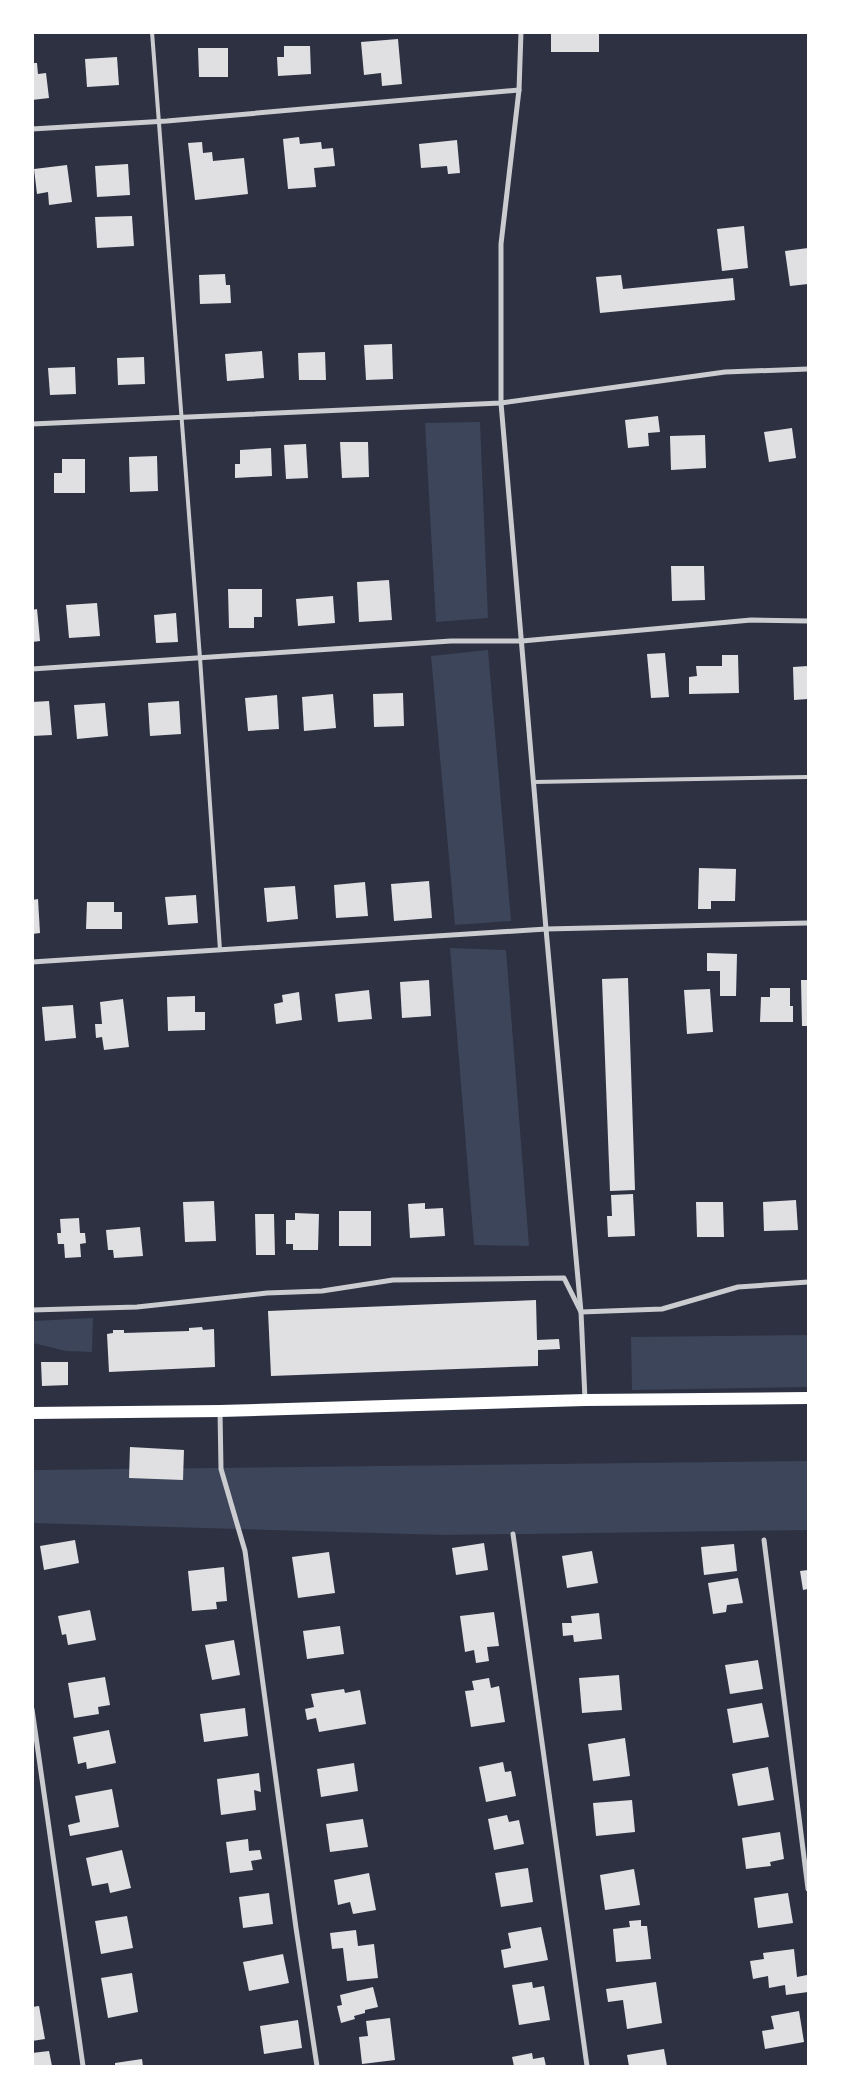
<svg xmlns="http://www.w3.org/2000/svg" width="841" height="2099" font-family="'Golos Text',sans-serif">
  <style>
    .green { fill: #3c4559 }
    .building { fill: #e0e0e3 }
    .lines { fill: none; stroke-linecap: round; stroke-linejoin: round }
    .service { stroke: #caccd0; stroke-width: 4 }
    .minor { stroke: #caccd0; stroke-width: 5 }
    .primary { stroke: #fff; stroke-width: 12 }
  </style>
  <rect width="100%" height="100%" fill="#2d3142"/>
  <g class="green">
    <path d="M480,422L488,618L436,622L425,423Z"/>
    <path d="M488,650L511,921L455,925L431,656Z"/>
    <path d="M450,948L506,950L529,1246L474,1245Z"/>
    <path d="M93,1318L92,1352L66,1351L33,1343V1321Z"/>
    <path d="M808,1335V1387L632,1390L631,1337Z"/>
    <path d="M808,1461V1530L445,1535L33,1523L32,1470Z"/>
  </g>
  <g class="building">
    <rect x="551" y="32" width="48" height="20"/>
    <path d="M398,39L402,84L382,86L381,73L364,75L361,42Z"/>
    <path d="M284,46H310L311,74L278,76L277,57H284Z"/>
    <path d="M198,48H228V77H199Z"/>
    <path d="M117,57L119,85L87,87L85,59Z"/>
    <path d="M32,63H37L38,74L46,73L49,98L32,100Z"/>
    <path d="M299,137L300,144L321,142L322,149L333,148L335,166L314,168L316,187L288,189L283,139Z"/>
    <path d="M457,140L460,173L448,174L447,166L421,168L419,144Z"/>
    <path d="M202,142L203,153L212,152L213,161L244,158L248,194L195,200L188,143Z"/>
    <path d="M128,164L130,195L97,197L95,166Z"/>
    <path d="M67,165L72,202L49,205L48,192L37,194L34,169Z"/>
    <path d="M132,216L134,246L97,248L95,217Z"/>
    <path d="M744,226L748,268L722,271L717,229Z"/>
    <path d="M808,248V284L790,286L785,251Z"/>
    <path d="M225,274L226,285H230L231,303L200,304L199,275Z"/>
    <path d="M621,275L623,289L733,278L735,300L600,313L596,277Z"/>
    <path d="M392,344L393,379L366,380L364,345Z"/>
    <path d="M262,351L264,378L227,381L225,354Z"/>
    <path d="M325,352L326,380H299L298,353Z"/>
    <path d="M144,357L145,384L118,385L117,358Z"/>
    <path d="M75,367L76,394L50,395L48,368Z"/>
    <path d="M658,416L660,432L648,433L649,446L628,448L625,420Z"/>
    <path d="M792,428L796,458L769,462L764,432Z"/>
    <path d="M705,435L706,468L671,470L670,436Z"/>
    <path d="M340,442H368L369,477L342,478Z"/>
    <path d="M306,444L308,478L286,479L284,445Z"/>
    <path d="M271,448L272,476L235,478V464H240V450Z"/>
    <path d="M157,456L158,491L130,492L129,457Z"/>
    <path d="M62,459H85V493H54V473H62Z"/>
    <path d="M671,566H704L705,600L672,601Z"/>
    <path d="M389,580L392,620L359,622L357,582Z"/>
    <path d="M228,589H262V617H254V628H229Z"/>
    <path d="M333,596L335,623L298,626L296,599Z"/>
    <path d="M97,603L100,636L69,638L66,605Z"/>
    <path d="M37,609L40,641L32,642V610Z"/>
    <path d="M176,613L178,642L156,643L154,615Z"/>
    <path d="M665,653L669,697L651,698L647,654Z"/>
    <path d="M722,655H738L739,693L689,694V677L697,676L696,666H722Z"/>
    <path d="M808,666V699L794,700L793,667Z"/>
    <path d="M403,693L404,726L374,727L373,694Z"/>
    <path d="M333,694L336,728L304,731L302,697Z"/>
    <path d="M277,695L279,729L248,731L245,698Z"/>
    <path d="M49,701L52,735L32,736V702Z"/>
    <path d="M179,701L181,734L150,736L148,703Z"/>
    <path d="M105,703L108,736L77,739L74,705Z"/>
    <path d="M699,868L736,869L735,901H711V909H698Z"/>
    <path d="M429,881L432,918L394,921L391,884Z"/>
    <path d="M365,882L368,916L336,918L334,885Z"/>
    <path d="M295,886L298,919L267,922L264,888Z"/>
    <path d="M196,895L198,923L168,925L165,897Z"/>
    <path d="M38,899L40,933L32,934V900Z"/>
    <path d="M87,902H114V912H122V929H86Z"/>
    <path d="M707,953L737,954L736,996H720V971H707Z"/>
    <path d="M628,978L635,1190L610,1191L602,979Z"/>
    <path d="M429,980L431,1016L402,1018L400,982Z"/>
    <path d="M801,980H808V1026H802Z"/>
    <path d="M770,988H790V1006H793V1022H760L761,997H770Z"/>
    <path d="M710,989L713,1032L687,1034L684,990Z"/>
    <path d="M369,990L372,1019L338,1022L335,994Z"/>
    <path d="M299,992L302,1020L276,1024L274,1004L283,1002L282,995Z"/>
    <path d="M195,996V1012H205V1030L168,1031L167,997Z"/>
    <path d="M123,999L129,1047L104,1050L102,1037L96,1038L95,1024H102L100,1002Z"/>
    <path d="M73,1005L76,1038L45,1041L42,1007Z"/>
    <path d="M633,1194L635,1236L608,1237L607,1216H612L611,1195Z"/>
    <path d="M796,1200L798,1230L764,1231L763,1202Z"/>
    <path d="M214,1201L216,1241L185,1242L183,1202Z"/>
    <path d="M696,1202H723L724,1237H697Z"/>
    <path d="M425,1203V1209L443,1208L445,1236L410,1238L408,1204Z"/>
    <rect x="339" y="1211" width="32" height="35"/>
    <path d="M295,1213L319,1214L318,1250H293V1244H286V1220H295Z"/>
    <path d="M255,1214H274L275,1255H256Z"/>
    <path d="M79,1218L80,1233H85L86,1243L80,1244L81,1257L65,1258L64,1244H58L57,1233H61L60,1219Z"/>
    <path d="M140,1227L143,1256L114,1258L113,1250H108L106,1230Z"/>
    <path d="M536,1300L537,1340L559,1339L560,1349L538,1350V1366L271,1376L268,1311Z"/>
    <path d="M202,1327L203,1330L214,1329L215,1367L109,1372L107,1334L113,1333V1330H124V1333L189,1331V1328Z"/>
    <path d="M41,1362H68V1385L42,1386Z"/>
    <path d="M130,1447L184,1450L183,1480L129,1478Z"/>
    <path d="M75,1540L79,1563L44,1570L40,1546Z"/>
    <path d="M484,1543L488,1570L456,1575L452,1548Z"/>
    <path d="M734,1544L737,1571L704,1575L701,1547Z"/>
    <path d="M592,1551L598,1583L567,1588L562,1556Z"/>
    <path d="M329,1552L335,1593L298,1598L292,1557Z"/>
    <path d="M224,1567L227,1601L216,1602L217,1609L192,1611L188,1571Z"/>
    <path d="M808,1570V1589L803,1590L800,1571Z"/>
    <path d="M738,1578L743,1603L727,1605L726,1612L713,1614L708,1583Z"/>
    <path d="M90,1610L96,1640L68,1645L66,1634L62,1635L58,1616Z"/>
    <path d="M494,1612L499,1646L487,1647L489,1661L476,1663L474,1650L465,1652L460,1616Z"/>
    <path d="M599,1613L602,1639L574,1642L573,1635L563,1636L562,1623H572L571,1616Z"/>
    <path d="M340,1626L344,1654L307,1659L303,1631Z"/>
    <path d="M234,1640L240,1675L212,1680L205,1645Z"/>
    <path d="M758,1660L763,1689L730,1694L725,1665Z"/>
    <path d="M619,1675L622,1710L582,1713L579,1678Z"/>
    <path d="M105,1677L110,1705L98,1707L99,1714L74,1718L68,1683Z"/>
    <path d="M489,1678L491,1688L499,1686L505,1722L471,1727L465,1691L474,1690L472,1681Z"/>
    <path d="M344,1689L345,1693L360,1690L366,1724L319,1732L316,1718L307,1720L305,1709L314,1707L311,1694Z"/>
    <path d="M762,1703L769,1737L733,1743L727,1709Z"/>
    <path d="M245,1708L248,1736L204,1742L200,1714Z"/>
    <path d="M109,1730L116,1763L87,1769L86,1762L78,1764L73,1737Z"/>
    <path d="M625,1738L630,1776L593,1781L588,1744Z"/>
    <path d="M503,1762L505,1772L511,1771L516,1796L486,1802L479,1767Z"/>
    <path d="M354,1763L358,1791L321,1797L317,1769Z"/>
    <path d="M768,1767L774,1800L738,1806L732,1774Z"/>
    <path d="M259,1773L261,1792L254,1790L256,1810L221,1815L217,1779Z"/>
    <path d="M112,1789L119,1827L70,1836L68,1825L80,1822L75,1796Z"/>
    <path d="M632,1800L635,1832L596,1836L593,1803Z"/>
    <path d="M507,1815L509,1822L519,1820L524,1844L494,1850L488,1819Z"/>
    <path d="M363,1819L368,1847L330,1852L326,1824Z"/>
    <path d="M780,1832L784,1859L770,1862L771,1866L746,1869L742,1838Z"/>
    <path d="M248,1839L249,1851L260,1850L262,1859L251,1861L253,1870L230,1873L226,1842Z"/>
    <path d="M122,1850L131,1888L110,1893L108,1883L92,1886L86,1858Z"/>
    <path d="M528,1868L533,1902L501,1907L495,1873Z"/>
    <path d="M634,1869L640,1905L605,1910L600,1875Z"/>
    <path d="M369,1873L376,1910L353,1914L350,1902L338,1905L334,1880Z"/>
    <path d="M269,1893L273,1924L243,1928L239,1897Z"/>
    <path d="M788,1893L793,1923L758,1928L754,1898Z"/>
    <path d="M127,1916L133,1948L101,1954L95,1921Z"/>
    <path d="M641,1920V1926H647L651,1959L616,1962L613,1929L630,1927L629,1921Z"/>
    <path d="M541,1927L548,1960L504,1968L501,1950L511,1948L508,1933Z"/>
    <path d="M356,1930L358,1946L374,1944L378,1978L347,1981L343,1948L332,1949L330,1933Z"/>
    <path d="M794,1949L797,1977L807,1975L808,1992L786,1995L785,1985L769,1988L768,1976L753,1979L750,1961L764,1959L763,1953Z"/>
    <path d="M283,1954L289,1983L249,1991L243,1962Z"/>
    <path d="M132,1973L138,2012L108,2018L101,1978Z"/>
    <path d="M532,1982L533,1988L544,1986L550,2020L519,2025L512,1985Z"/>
    <path d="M656,1982L662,2023L627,2029L623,2000L608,2002L606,1989Z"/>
    <path d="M373,1987L378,2007L365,2010V2013L354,2016L355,2019L341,2023L337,2006L342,2005L340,1995Z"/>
    <path d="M39,2006L45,2039L32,2041V2007Z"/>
    <path d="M799,2011L804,2042L765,2049L762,2031L774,2029L771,2016Z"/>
    <path d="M390,2018L395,2060L362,2064L359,2037L368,2036L366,2021Z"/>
    <path d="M298,2020L302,2048L264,2054L260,2026Z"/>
    <path d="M664,2049L667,2066H629L627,2055Z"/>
    <path d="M49,2051L52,2066H32V2053Z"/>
    <path d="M532,2053L533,2059L544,2057L546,2066H514L512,2057Z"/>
    <path d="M142,2059L143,2066H115V2063Z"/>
  </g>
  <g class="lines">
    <g class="service">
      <path d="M152,32L200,658L220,950"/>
      <path d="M534,782L808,777"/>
    </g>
    <g class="minor">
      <path d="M521,32L519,90L501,244V403L546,929L581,1312L585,1399"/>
      <path d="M32,129L167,121L519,90"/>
      <path d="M32,424L501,403L725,372L808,369"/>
      <path d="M32,669L451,641H522L751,620L808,621"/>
      <path d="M32,962L546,929L808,923"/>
      <path d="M32,1310L137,1307L267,1293L322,1291L393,1280L564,1278L581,1312L662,1309L738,1287L808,1282"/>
      <path d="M220,1411L221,1469L245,1551L296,1928L317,2066"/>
      <path d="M513,1534L587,2066"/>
      <path d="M764,1540L808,1889"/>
      <path d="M32,1709L83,2066"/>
    </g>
    <path class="primary" d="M32,1413L220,1411L585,1400L808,1398"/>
  </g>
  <rect width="841" height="2099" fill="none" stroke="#ffffff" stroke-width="68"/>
</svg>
